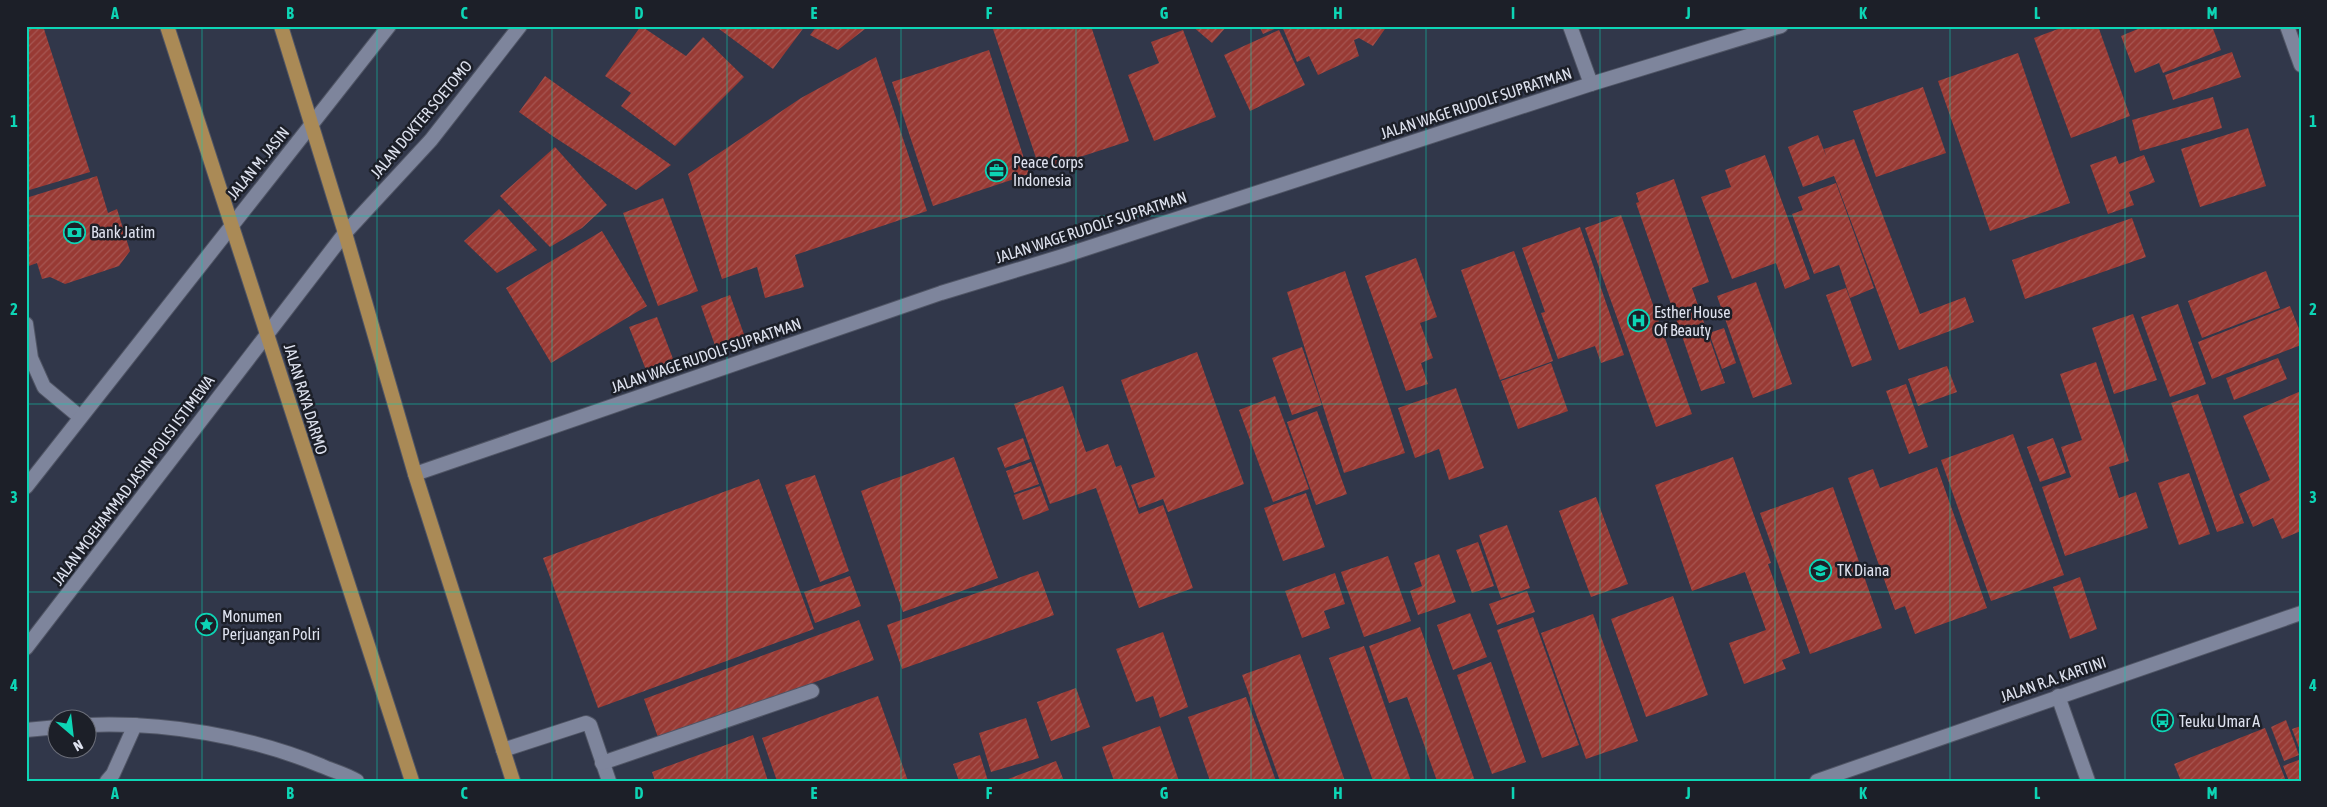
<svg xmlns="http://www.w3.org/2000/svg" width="2327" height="807" font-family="'Asap Condensed',sans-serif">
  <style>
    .building { fill: url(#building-hatch) }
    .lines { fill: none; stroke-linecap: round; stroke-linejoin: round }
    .service-casing { stroke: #505565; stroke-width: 16 }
    .minor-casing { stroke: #505565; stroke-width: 16 }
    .tertiary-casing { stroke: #505565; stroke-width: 16 }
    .secondary-casing { stroke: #505565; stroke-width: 16 }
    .primary-casing { stroke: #505565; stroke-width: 16 }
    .service { stroke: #7e859c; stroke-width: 14 }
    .minor { stroke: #7e859c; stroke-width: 14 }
    .tertiary { stroke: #7e859c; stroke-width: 14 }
    .secondary { stroke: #7e859c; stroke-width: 14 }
    .primary { stroke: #aa8a56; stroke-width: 14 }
    .grid { fill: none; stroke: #0dd5b5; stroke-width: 1; stroke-opacity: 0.55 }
    .labels { text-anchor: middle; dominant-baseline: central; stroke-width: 5; stroke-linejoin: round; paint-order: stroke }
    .street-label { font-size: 16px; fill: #dee2ef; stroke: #1c1f28 }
    .poi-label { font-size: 16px; fill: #dee2ef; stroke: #1c1f28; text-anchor: start }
    .neatline { fill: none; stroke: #0dd5b5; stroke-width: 2 }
    .grid-label { font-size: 16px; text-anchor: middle; font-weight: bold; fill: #0dd5b5 }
  </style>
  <defs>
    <pattern id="building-hatch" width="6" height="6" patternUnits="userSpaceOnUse" patternTransform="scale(1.25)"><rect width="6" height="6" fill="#983a34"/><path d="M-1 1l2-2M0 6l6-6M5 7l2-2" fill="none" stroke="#a65652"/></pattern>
  </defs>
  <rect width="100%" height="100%" fill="#31374a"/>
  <g class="building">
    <path d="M26,26H43L90,172L26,191Z"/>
    <path d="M641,26L686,56L703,37L744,77L675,146L621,106L631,93L605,76Z"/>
    <path d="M715,26H805L773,69Z"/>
    <path d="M817,26H861L865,29L838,50L810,35Z"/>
    <path d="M992,26H1091L1129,141L1040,170Z"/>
    <path d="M1192,26H1227L1212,43Z"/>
    <path d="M1259,26H1281L1263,34Z"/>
    <path d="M1282,26H1387L1373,46L1359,38L1354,40L1359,56L1318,75L1309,56L1297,62Z"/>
    <path d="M2066,26H2098L2130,116L2071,138L2034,38Z"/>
    <path d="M2145,26H2212L2221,50L2163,73L2159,63L2135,73L2121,36Z"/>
    <path d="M1183,30L1216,117L1154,141L1128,75L1159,63L1151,42Z"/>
    <path d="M1279,30L1305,85L1250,111L1224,55Z"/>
    <path d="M989,50L1029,174L933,206L892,82Z"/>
    <path d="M2232,52L2241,77L2173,100L2165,75Z"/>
    <path d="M2018,53L2070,203L1990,231L1938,81Z"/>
    <path d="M876,57L927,211L795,255L804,287L765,298L757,267L722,279L688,174L801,98Z"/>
    <path d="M545,76L580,101L671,165L636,190L554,137L519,112Z"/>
    <path d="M1923,87L1946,153L1876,177L1853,111Z"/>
    <path d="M2213,97L2222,128L2140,151L2132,120Z"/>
    <path d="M2248,128L2266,186L2200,207L2181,149Z"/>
    <path d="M1818,135L1827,158L1824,149L1854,139L1920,314L1965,297L1974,322L1899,350L1834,176L1803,187L1788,147Z"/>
    <path d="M555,147L607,205L582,228L550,247L500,196Z"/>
    <path d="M1765,155L1810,279L1785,289L1776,263L1732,279L1701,197L1731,187L1725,170Z"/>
    <path d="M2144,155L2155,182L2129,192L2134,205L2108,214L2090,165L2116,156L2119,164Z"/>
    <path d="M97,176L108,213L117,209L130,251L119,266L65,284L50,277L42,279L37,263L26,267V198Z"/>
    <path d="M1674,179L1709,282L1692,288L1725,383L1701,391L1636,203L1639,202L1636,193Z"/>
    <path d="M1836,183L1874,288L1850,298L1839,265L1814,274L1792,214L1803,210L1798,197Z"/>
    <path d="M663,198L698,291L658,306L623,213Z"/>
    <path d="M499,209L537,250L497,273L464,241Z"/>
    <path d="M1621,215L1692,414L1656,427L1585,228Z"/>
    <path d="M2132,218L2146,257L2025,299L2012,260Z"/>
    <path d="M1580,227L1624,355L1601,363L1595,346L1558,359L1541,313L1545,312L1522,248Z"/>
    <path d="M602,231L647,306L551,363L506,288Z"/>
    <path d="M1514,251L1553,361L1500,380L1461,270Z"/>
    <path d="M1416,258L1437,317L1420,323L1433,358L1421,363L1428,384L1406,391L1365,276Z"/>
    <path d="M1345,271L1405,453L1344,473L1287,292Z"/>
    <path d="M2266,271L2280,308L2202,338L2188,301Z"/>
    <path d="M1756,282L1792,384L1753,398L1717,296Z"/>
    <path d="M1846,288L1872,360L1852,367L1826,295Z"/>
    <path d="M730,295L746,340L717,351L701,306Z"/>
    <path d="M2178,304L2206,384L2170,397L2141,317Z"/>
    <path d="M2290,306L2301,334V345L2212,379L2198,342Z"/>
    <path d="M2133,314L2157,380L2114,394L2092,328Z"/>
    <path d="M657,317L675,364L648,375L629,327Z"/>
    <path d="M1724,328L1736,363L1722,369L1709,333Z"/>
    <path d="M1302,347L1322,405L1292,415L1272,358Z"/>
    <path d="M1197,352L1244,484L1168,512L1163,499L1139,508L1131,485L1155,477L1121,380Z"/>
    <path d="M2278,358L2287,379L2234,400L2226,378Z"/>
    <path d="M2096,362L2129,461L2109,467L2119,498L2136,492L2148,528L2065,556L2042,487L2071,477L2061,447L2082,440L2060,374Z"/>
    <path d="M1551,363L1568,411L1518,429L1501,381Z"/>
    <path d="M1947,366L1957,392L1918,406L1908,379Z"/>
    <path d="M1906,384L1928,447L1909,454L1886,391Z"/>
    <path d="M1063,386L1086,452L1108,444L1116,467L1121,465L1139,514L1163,505L1193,588L1139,608L1096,488L1050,504L1014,404Z"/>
    <path d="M1456,388L1484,468L1449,480L1439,449L1415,458L1398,408Z"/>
    <path d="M2301,391V531L2282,539L2273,518L2253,527L2239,494L2270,480L2243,416Z"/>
    <path d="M2198,394L2244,523L2217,532L2171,403Z"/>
    <path d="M1275,396L1309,489L1273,502L1239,410Z"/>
    <path d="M1317,411L1347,494L1316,505L1287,422Z"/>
    <path d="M2013,434L2064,575L1991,601L1941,460Z"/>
    <path d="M1023,438L1030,459L1005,468L997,448Z"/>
    <path d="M2053,438L2066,473L2040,482L2027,447Z"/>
    <path d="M954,457L998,578L903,612L861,491Z"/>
    <path d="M1733,457L1771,563L1768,564L1800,653L1782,660L1786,669L1744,684L1729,643L1766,630L1745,572L1692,591L1655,485Z"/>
    <path d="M1031,462L1039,484L1014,493L1006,471Z"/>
    <path d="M1937,467L1987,608L1915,634L1905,606L1895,610L1848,478L1873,469L1880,488Z"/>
    <path d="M2189,473L2210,534L2179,545L2158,483Z"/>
    <path d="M815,475L849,571L820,582L785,485Z"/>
    <path d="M759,479L814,629L598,708L543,558Z"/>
    <path d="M1040,486L1049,510L1023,520L1014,495Z"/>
    <path d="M1833,487L1882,628L1810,654L1760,513Z"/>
    <path d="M1306,493L1325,547L1283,561L1264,508Z"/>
    <path d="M1596,497L1628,584L1591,597L1559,511Z"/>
    <path d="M1507,525L1530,588L1501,598L1479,535Z"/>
    <path d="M1478,542L1494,586L1472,593L1456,550Z"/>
    <path d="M1439,554L1456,602L1418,615L1410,591L1422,586L1414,563Z"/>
    <path d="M1388,556L1411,621L1364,637L1341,572Z"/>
    <path d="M1038,571L1054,615L902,669L887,625Z"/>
    <path d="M1335,573L1345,604L1324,611L1330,628L1302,638L1285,591Z"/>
    <path d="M850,576L861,606L815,623L804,592Z"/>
    <path d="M2080,577L2097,629L2070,639L2053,587Z"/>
    <path d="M1527,591L1535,612L1497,625L1489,604Z"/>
    <path d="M1673,596L1708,695L1646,717L1611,619Z"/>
    <path d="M1470,613L1487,657L1453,670L1437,625Z"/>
    <path d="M1593,614L1638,741L1586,759L1541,633Z"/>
    <path d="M1533,617L1579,745L1542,758L1497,630Z"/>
    <path d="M859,620L874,660L659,740L644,699Z"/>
    <path d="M1420,627L1475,781H1437L1407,697L1389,703L1369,646Z"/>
    <path d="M1163,632L1188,707L1160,718L1153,696L1136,702L1116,649Z"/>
    <path d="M1364,646L1411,781H1373L1329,658Z"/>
    <path d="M1300,654L1345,781H1280L1242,675Z"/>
    <path d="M1491,662L1526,762L1492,774L1457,675Z"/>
    <path d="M1076,688L1090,727L1051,741L1037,702Z"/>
    <path d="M878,696L908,781H777L762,738Z"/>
    <path d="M1246,697L1276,781H1210L1188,717Z"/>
    <path d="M1026,718L1039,758L991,772L979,733Z"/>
    <path d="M2286,720L2299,755L2284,761L2271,727Z"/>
    <path d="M1160,726L1179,781H1114L1102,747Z"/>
    <path d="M2301,726V753L2292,729Z"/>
    <path d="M2265,728L2286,781H2181L2174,764Z"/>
    <path d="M753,735L768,781H655L652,772Z"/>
    <path d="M980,755L988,781H959L953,764Z"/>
    <path d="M2301,759V781H2289L2283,766Z"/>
    <path d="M1056,761L1064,781H1003Z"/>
  </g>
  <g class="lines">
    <defs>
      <g id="service">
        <path d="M26,324L31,358L44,387L80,417"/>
        <path d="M503,750L586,723L590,725L609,781"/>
        <path d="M602,763L812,691"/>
        <path d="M107,781L113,774L135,725"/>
      </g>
      <g id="minor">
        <path d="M1570,26L1591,84"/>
        <path d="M2287,26L2301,65"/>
        <path d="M2058,696L2088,781"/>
      </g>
      <g id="tertiary">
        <path d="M415,474L941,293L1063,256L1591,84L1781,26"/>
        <path d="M1817,781L2301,613"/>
      </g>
      <g id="secondary">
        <path d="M26,487L389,26"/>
        <path d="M26,648L345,233L431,140L520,26"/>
        <path d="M88,725C166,722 249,736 322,766C333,771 346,774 357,781"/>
        <path d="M26,730L58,727"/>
      </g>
      <g id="primary">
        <path d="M167,26C248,278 329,530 412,781"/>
        <path d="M281,26L345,233L415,474L513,781"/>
      </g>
    </defs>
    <use href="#service" class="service-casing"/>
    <use href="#minor" class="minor-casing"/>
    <use href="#tertiary" class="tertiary-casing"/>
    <use href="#secondary" class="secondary-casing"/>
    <use href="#primary" class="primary-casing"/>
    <use href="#service" class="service"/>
    <use href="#minor" class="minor"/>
    <use href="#tertiary" class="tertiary"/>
    <use href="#secondary" class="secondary"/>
    <use href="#primary" class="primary"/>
  </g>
  <path class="grid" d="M202,26V781M377,26V781M552,26V781M727,26V781M901,26V781M1076,26V781M1251,26V781M1426,26V781M1600,26V781M1775,26V781M1950,26V781M2125,26V781M26,216H2301M26,404H2301M26,592H2301"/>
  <defs>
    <symbol id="office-ring" viewBox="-11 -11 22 22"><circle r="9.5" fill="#1c1f28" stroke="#0dd5b5" stroke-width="1.5"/><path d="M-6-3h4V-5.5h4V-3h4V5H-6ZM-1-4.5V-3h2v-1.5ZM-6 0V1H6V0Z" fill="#0dd5b5"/></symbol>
    <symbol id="bank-ring" viewBox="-11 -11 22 22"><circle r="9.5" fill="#1c1f28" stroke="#0dd5b5" stroke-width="1.5"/><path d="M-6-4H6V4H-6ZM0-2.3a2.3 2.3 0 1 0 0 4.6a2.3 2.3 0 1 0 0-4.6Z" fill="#0dd5b5"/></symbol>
    <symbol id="hospital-ring" viewBox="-11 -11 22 22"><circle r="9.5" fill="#1c1f28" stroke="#0dd5b5" stroke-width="1.5"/><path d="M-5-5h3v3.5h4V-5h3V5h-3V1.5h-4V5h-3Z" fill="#0dd5b5"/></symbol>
    <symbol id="school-ring" viewBox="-11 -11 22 22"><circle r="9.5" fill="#1c1f28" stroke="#0dd5b5" stroke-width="1.5"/><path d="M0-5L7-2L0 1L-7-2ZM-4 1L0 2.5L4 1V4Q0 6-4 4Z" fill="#0dd5b5"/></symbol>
    <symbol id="sight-ring" viewBox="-11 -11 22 22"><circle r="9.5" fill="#1c1f28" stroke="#0dd5b5" stroke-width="1.5"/><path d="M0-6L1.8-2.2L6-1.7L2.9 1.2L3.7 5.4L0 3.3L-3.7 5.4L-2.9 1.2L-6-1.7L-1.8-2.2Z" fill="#0dd5b5"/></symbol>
    <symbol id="bus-ring" viewBox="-11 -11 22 22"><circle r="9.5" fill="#1c1f28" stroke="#0dd5b5" stroke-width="1.5"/><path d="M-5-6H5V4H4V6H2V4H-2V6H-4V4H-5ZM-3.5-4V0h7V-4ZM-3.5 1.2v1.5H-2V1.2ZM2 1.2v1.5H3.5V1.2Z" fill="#0dd5b5"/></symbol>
  </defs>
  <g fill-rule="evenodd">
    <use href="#office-ring" x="984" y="158" width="25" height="25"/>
    <use href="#bank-ring" x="62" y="220" width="25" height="25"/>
    <use href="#hospital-ring" x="1626" y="308" width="25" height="25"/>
    <use href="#school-ring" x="1808" y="558" width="25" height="25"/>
    <use href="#sight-ring" x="194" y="612" width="25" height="25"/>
    <use href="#bus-ring" x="2150" y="708" width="25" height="25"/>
  </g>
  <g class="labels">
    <g class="street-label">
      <text transform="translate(1476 103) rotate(-18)">JALAN WAGE RUDOLF SUPRATMAN</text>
      <text transform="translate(421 119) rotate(-50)">JALAN DOKTER SOETOMO</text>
      <text transform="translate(258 163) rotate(-51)">JALAN M. JASIN</text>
      <text transform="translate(1091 227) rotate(-18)">JALAN WAGE RUDOLF SUPRATMAN</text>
      <text transform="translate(706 355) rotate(-19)">JALAN WAGE RUDOLF SUPRATMAN</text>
      <text transform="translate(306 399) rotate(73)">JALAN RAYA DARMO</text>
      <text transform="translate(133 480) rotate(-53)">JALAN MOEHAMMAD JASIN POLISI ISTIMEWA</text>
      <text transform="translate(2053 679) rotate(-19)">JALAN R.A. KARTINI</text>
    </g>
    <g class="poi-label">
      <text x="1013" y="162">Peace Corps<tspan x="1013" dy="18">Indonesia</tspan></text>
      <text x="91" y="232">Bank Jatim</text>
      <text x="1654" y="312">Esther House<tspan x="1654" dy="18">Of Beauty</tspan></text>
      <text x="1837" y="570">TK Diana</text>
      <text x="222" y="616">Monumen<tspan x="222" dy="18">Perjuangan Polri</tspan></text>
      <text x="2179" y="721">Teuku Umar A</text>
    </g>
  </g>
  <rect width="2327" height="807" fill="none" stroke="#1c1f28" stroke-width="55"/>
  <g transform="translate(72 734) rotate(152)"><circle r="24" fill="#1c1f28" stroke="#6a6d78"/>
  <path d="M0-4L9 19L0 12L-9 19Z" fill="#0dd5b5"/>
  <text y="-8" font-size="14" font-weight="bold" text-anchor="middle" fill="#dee2ef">N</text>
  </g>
  <rect x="28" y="28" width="2272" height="752" class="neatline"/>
  <g class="grid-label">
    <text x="115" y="19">A</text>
    <text x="290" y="19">B</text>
    <text x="464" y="19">C</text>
    <text x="639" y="19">D</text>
    <text x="814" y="19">E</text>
    <text x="989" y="19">F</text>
    <text x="1164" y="19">G</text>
    <text x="1338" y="19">H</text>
    <text x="1513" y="19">I</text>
    <text x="1688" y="19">J</text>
    <text x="1863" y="19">K</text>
    <text x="2037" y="19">L</text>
    <text x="2212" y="19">M</text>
    <text x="14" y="127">1</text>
    <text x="2313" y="127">1</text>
    <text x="14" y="315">2</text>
    <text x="2313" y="315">2</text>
    <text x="14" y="503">3</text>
    <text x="2313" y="503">3</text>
    <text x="14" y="691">4</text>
    <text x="2313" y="691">4</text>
    <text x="115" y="799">A</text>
    <text x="290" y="799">B</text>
    <text x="464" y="799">C</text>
    <text x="639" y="799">D</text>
    <text x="814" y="799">E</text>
    <text x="989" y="799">F</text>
    <text x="1164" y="799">G</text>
    <text x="1338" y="799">H</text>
    <text x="1513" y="799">I</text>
    <text x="1688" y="799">J</text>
    <text x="1863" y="799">K</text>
    <text x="2037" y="799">L</text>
    <text x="2212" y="799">M</text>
  </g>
</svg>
